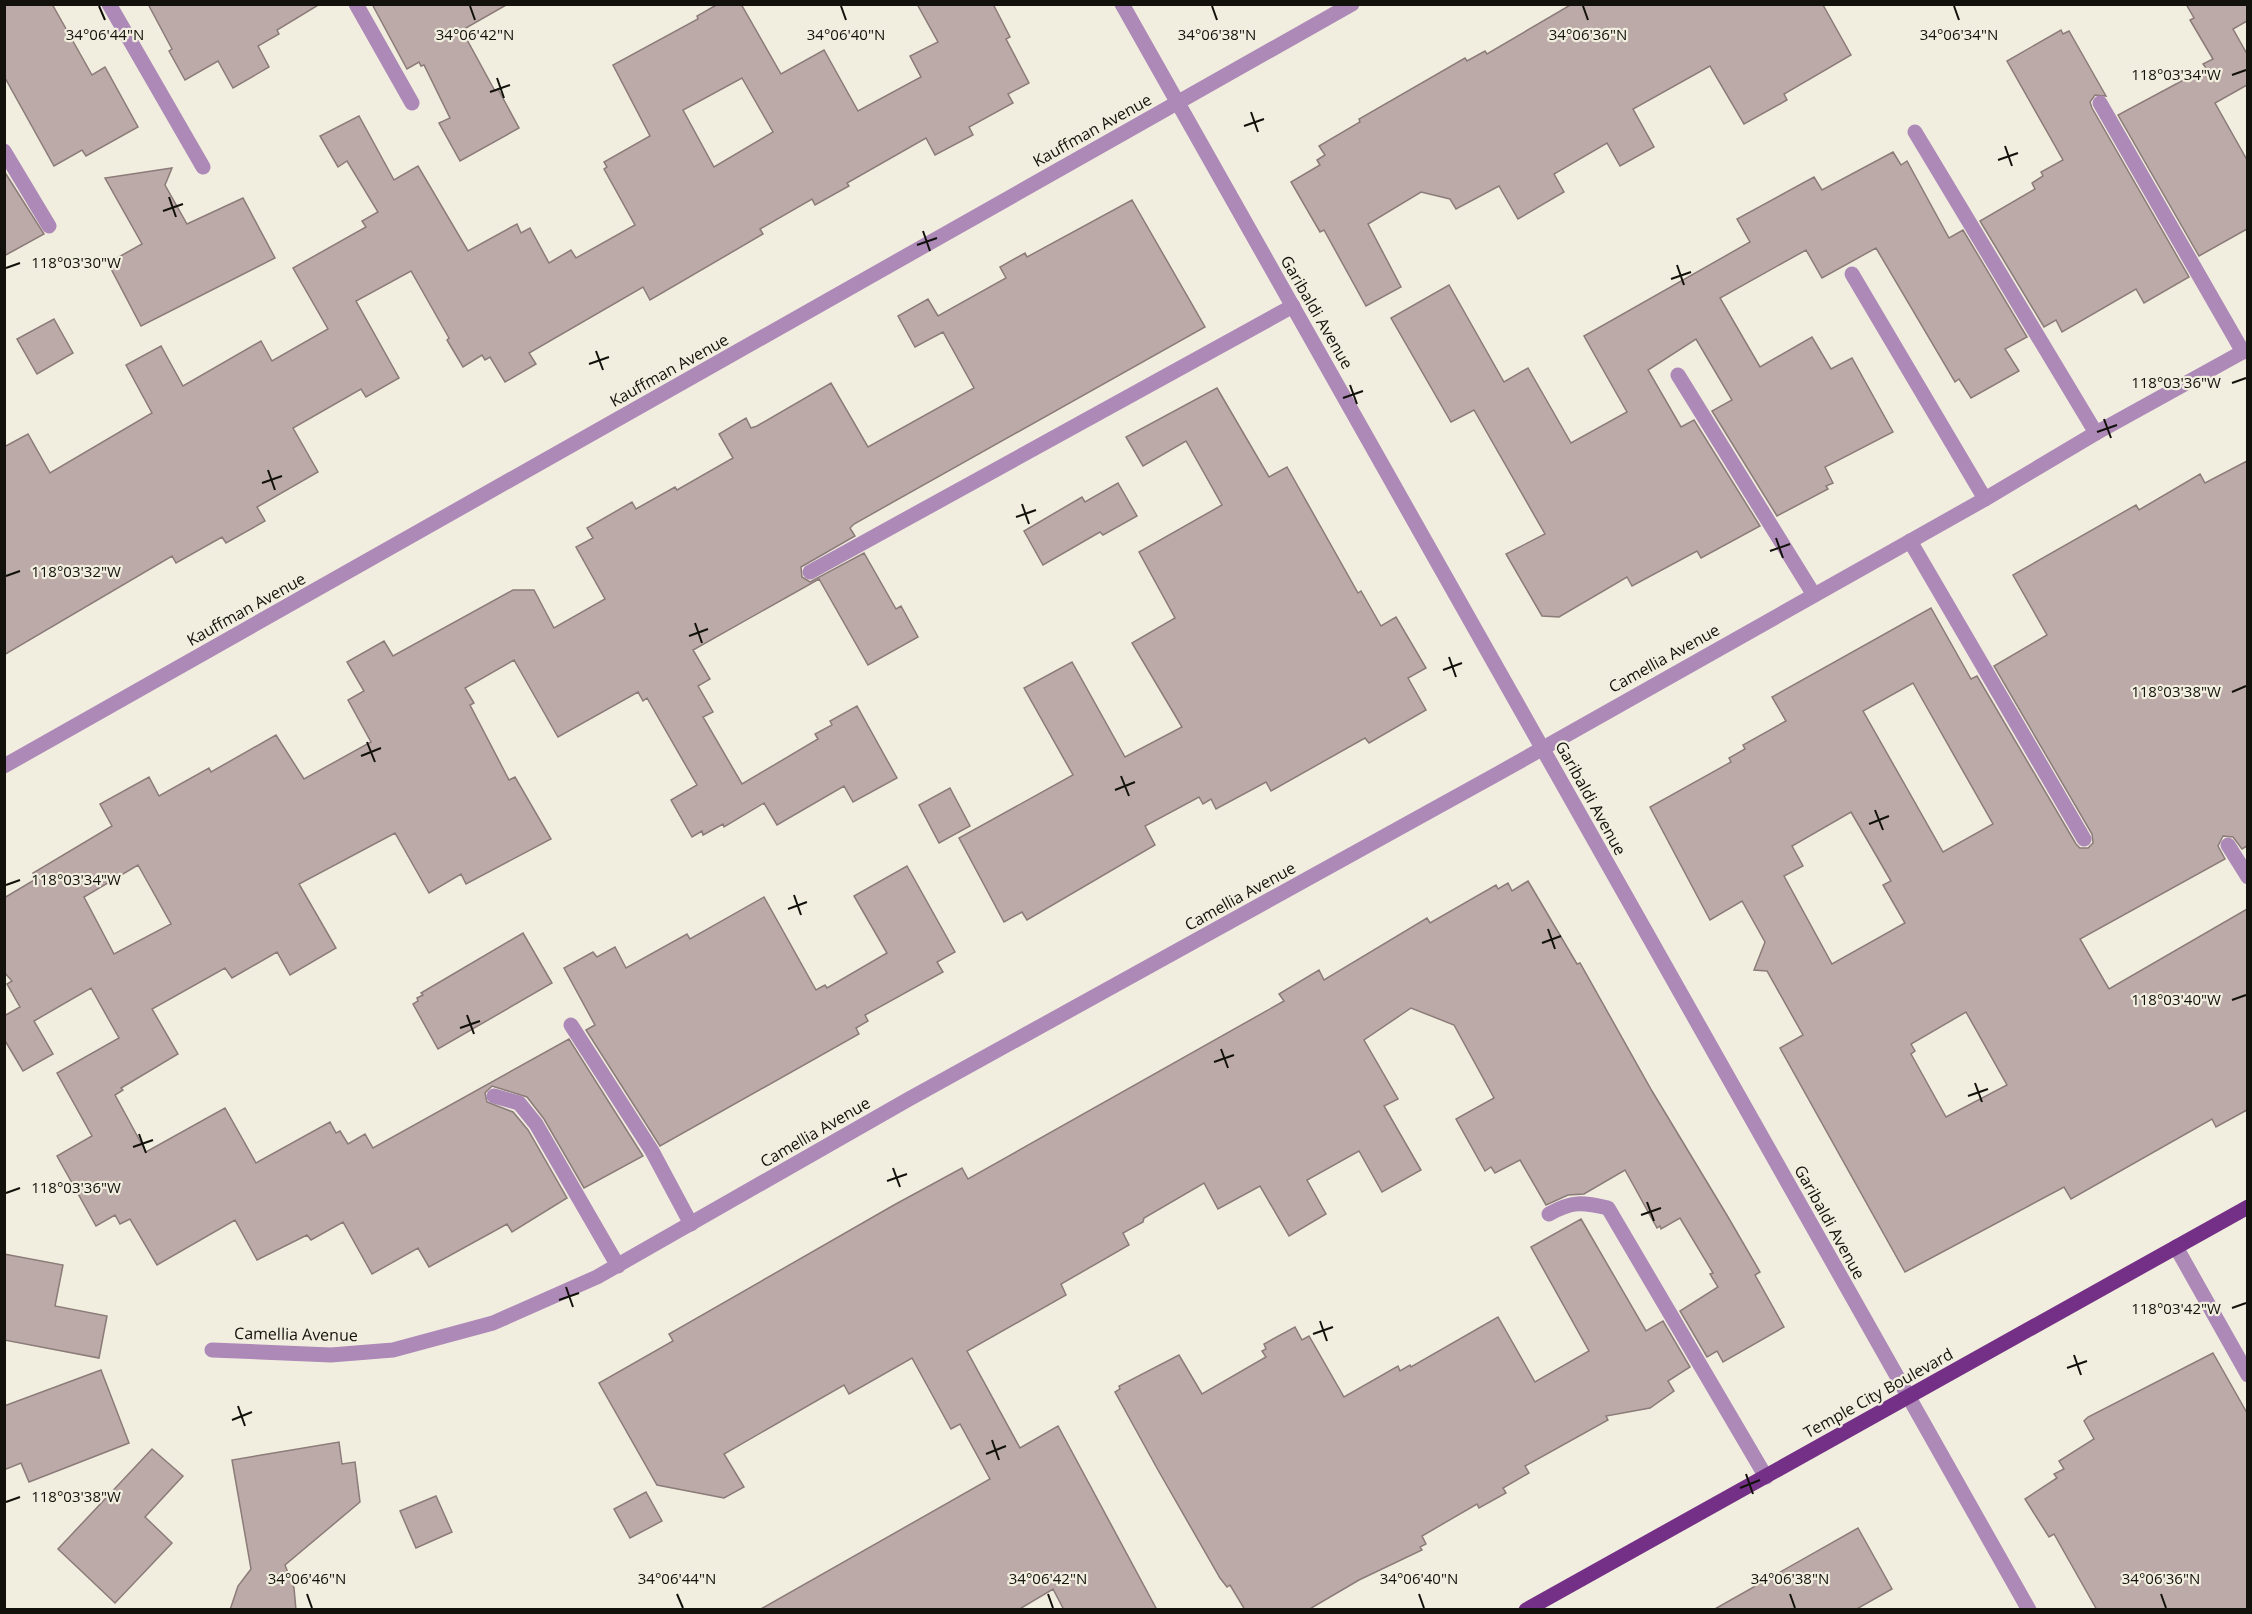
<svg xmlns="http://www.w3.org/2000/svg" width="2252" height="1614" font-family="'Open Sans',sans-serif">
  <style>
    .building { fill: #bbaaa8; stroke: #8b7b79; stroke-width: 1.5; fill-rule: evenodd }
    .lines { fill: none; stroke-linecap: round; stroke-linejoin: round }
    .minor { stroke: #ad89b8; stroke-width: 15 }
    .major { stroke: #733086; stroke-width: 15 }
    .ticks { fill: none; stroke: #12110c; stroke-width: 2 }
    .labels { text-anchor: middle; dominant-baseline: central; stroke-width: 4.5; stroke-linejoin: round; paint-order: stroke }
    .street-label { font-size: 16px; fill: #12110c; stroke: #f2eedf }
    .ticks-label { font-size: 15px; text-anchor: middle; fill: #12110c; stroke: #f2eedf; stroke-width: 4.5; stroke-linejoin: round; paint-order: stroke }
  </style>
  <rect width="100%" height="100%" fill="#f2eedf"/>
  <g class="building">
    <path d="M4,4H52L92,75L105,67L138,127L86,156L82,150L54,166L4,76Z"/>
    <path d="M148,4H320L277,30L279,34L258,46L269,67L233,88L218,61L185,80L169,51L172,49Z"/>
    <path d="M372,4H508L464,29L467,35L465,36L495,91L498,89L519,128L460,161L439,123L450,118L424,65L421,66L419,62L407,69Z"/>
    <path d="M718,4H741L781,74L824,50L858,111L921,77L910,56L938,42L917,4H993L1010,37L1006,39L1029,83L1008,94L1013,103L969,127L973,135L935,155L926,138L847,183L849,186L815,205L812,199L760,229L763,234L650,300L643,287L529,353L536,364L505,382L490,357L485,360L482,355L463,367L447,340L449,338L411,271L356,301L399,378L366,397L361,389L293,428L318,472L257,507L265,521L226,543L222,537L176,563L172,556L4,655V447L28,434L50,473L152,413L126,365L161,346L183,386L261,341L272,361L328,329L293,268L366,227L362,221L378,212L347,161L338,167L320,136L359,116L394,180L418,166L468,251L517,224L521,233L530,228L549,263L571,250L576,258L635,225L604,169L607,167L604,162L650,136L613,65L698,19L697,16ZM742,78L773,132L714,167L683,110Z"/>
    <path d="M1572,4L1823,5L1851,55L1784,94L1787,100L1744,124L1710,66L1633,109L1654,147L1620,166L1607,143L1554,174L1564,192L1518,219L1499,186L1456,209L1450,199L1421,192L1368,224L1401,287L1366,306L1324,230L1320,232L1291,182L1320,165L1317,160L1325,155L1319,146L1360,122L1359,119L1465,58L1467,61L1485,51L1487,54Z"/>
    <path d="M2186,4H2247V21L2233,29L2247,54V85L2215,103L2247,160V229L2199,256L2118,115L2206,68L2203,64L2213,59L2190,20L2194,18Z"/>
    <path d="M2061,30L2063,34L2069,31L2106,96L2095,95L2090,102L2092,108L2189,277L2144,303L2136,289L2062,332L2056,320L2044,327L1980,221L2035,189L2032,183L2043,176L2041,172L2063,160L2007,61Z"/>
    <path d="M1893,152L1901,165L1907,161L1949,238L1963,230L2027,337L2005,349L2019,371L1971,398L1959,379L1955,382L1876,248L1822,278L1806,250L1720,298L1760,367L1812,337L1831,369L1852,358L1893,432L1825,467L1833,483L1826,486L1828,489L1777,516L1712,411L1732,400L1696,339L1648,370L1681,427L1694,420L1760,526L1701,558L1697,551L1632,586L1627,577L1559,617L1542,616L1506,554L1545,534L1474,410L1451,422L1391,318L1449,285L1504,382L1528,368L1571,443L1627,412L1584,336L1750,242L1737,219L1814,177L1822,190Z"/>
    <path d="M172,168L165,185L187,224L243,198L275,258L141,326L108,263L142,244L105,178Z"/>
    <path d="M4,171L44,234L4,256Z"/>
    <path d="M1132,200L1205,327L854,524L850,528L855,536L801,567L802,577L810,582L864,553L896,609L901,606L918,637L868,665L819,579L693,650L710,679L698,686L713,712L703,717L742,784L818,739L815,734L832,725L830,721L857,706L897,778L853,802L844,786L777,825L764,803L724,827L723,824L703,835L702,831L692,837L671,800L697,785L647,698L643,701L638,692L558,737L514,660L465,688L474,703L470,705L509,780L515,777L551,839L466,884L461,874L429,893L395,833L299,884L336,948L290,975L277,952L232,978L225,968L152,1009L178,1054L121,1088L123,1090L115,1095L146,1152L225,1108L256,1163L330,1122L336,1133L340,1131L348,1144L365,1134L373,1148L569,1039L643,1156L584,1188L544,1119L527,1097L492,1086L485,1093L487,1102L513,1112L528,1130L567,1198L512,1232L507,1224L429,1267L418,1248L372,1274L343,1222L311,1240L307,1235L257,1260L235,1220L157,1265L130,1219L120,1224L115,1215L96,1226L57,1156L92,1136L57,1073L119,1038L91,988L34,1021L53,1054L23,1071L4,1039V1016L20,1007L7,984L12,981L4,972V898L36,879L33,873L112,826L100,804L149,777L159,796L209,768L211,772L276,735L304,779L371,742L348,700L364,691L347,662L384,641L393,656L513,590H534L554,628L605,599L576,547L593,538L587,528L632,502L636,509L675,487L677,490L733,458L719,434L746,418L751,428L757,426L831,383L868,447L974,388L943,332L915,347L898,316L928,299L938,316L1006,278L1000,267L1025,253L1027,257ZM138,865L171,924L114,954L84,897Z"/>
    <path d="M54,319L73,353L37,374L17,339Z"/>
    <path d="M1217,388L1269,477L1287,467L1358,593L1361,591L1381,626L1396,617L1426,668L1408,678L1426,710L1369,743L1365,738L1271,791L1266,782L1216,809L1211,799L1203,804L1199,797L1145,826L1155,845L1027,920L1022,912L1004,922L959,838L1073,775L1024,688L1072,662L1125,757L1182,727L1132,643L1175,618L1139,552L1222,505L1186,441L1143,466L1126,437Z"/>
    <path d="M2247,461V846L2242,849L2233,837L2223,836L2218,846L2225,859L2080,939L2109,989L2247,909V1110L2216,1127L2212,1119L2071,1199L2064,1187L1905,1272L1780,1048L1803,1035L1767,971L1754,970L1765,942L1742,901L1710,920L1650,807L1731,762L1729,758L1745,749L1743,745L1786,721L1772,697L1931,608L1971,679L1977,676L2076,844L2080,848H2088L2093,843L2092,834L1994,666L2047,635L2013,575L2136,505L2139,510L2200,474L2205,483ZM1913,683L1993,824L1943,852L1863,711ZM1851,812L1891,881L1883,885L1905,923L1832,964L1784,876L1803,866L1792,846ZM1966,1012L2007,1085L1946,1117L1911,1054L1915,1051L1911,1044Z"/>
    <path d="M1118,483L1137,516L1103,535L1100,532L1043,565L1024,531L1082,497L1085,502Z"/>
    <path d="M950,788L970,826L939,843L919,805Z"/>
    <path d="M907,866L955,952L937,962L943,972L865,1015L868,1021L856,1028L859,1034L660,1146L586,1030L595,1025L564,968L593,952L597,957L615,947L626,968L687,934L690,939L764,897L816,990L825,985L827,988L887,953L854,896Z"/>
    <path d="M1528,881L1577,964L1580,963L1652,1091L1728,1217L1760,1272L1755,1275L1784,1327L1723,1362L1717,1351L1707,1357L1680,1311L1718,1287L1710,1274L1713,1273L1680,1218L1661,1229L1660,1226L1657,1228L1625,1170L1584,1194L1568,1195L1546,1205L1520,1160L1495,1173L1491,1167L1485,1171L1456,1119L1494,1098L1454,1025L1411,1008L1364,1040L1398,1099L1384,1106L1421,1170L1382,1192L1359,1151L1307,1180L1326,1214L1289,1236L1260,1186L1218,1209L1204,1183L1144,1218L1143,1222L1123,1233L1129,1245L1061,1284L1066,1295L967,1351L1020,1448L1058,1426L1157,1610H1064L1053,1589L1018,1610H759L990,1479L960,1424L951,1429L912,1358L849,1394L844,1385L724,1454L744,1487L724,1498L657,1485L599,1383L673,1341L669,1334L894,1205L962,1168L968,1179L1284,1001L1279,994L1319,970L1324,980L1427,918L1430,923L1496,885L1498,889L1508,883L1512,891Z"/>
    <path d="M523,933L552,983L438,1049L413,1004L418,1001L417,998L423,995L421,993Z"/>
    <path d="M1581,1219L1646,1331L1663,1321L1690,1367L1668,1381L1674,1391L1650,1408L1606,1416L1608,1420L1525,1466L1529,1473L1503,1488L1506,1493L1479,1508L1477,1504L1422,1536L1426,1544L1420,1547L1422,1550L1359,1580L1308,1610H1245L1230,1585L1227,1587L1220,1578L1158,1470L1115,1392L1120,1389L1119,1386L1179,1355L1202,1394L1266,1357L1262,1351L1266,1349L1264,1344L1295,1327L1302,1340L1309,1336L1344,1397L1398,1366L1400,1371L1410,1365L1411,1367L1498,1317L1535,1382L1589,1351L1531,1247Z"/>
    <path d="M4,1254L63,1265L55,1306L107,1316L99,1358L4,1340Z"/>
    <path d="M2213,1353L2247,1413V1610H2097L2054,1534L2049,1537L2025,1499L2057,1478L2054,1474L2064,1469L2059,1461L2094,1439L2084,1421L2088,1417Z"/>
    <path d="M101,1370L129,1443L29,1482L21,1463L4,1470V1406Z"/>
    <path d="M339,1442L342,1464L355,1462L360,1502L285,1565L294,1588L296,1610H230L238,1586L251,1569L232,1460Z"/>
    <path d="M152,1449L183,1476L145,1517L172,1543L115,1603L58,1549Z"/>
    <path d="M646,1492L662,1521L630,1538L614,1509Z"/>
    <path d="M436,1496L452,1532L416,1548L400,1511Z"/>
    <path d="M1858,1528L1892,1589L1855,1610H1713Z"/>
  </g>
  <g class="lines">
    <g class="minor">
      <path d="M109,4L203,167"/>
      <path d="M356,4L412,103"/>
      <path d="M1122,4L2029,1610"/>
      <path d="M2100,103L2243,352"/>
      <path d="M1915,132L2096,433"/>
      <path d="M4,151L49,226"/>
      <path d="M1852,274L1985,499"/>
      <path d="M1678,375L1814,595"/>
      <path d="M1910,541L2084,839"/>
      <path d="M810,572L1293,306"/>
      <path d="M4,766L1352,4"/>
      <path d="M2228,845L2248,877"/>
      <path d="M571,1025L652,1151L691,1224"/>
      <path d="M494,1096L519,1103L536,1124L618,1266"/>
      <path d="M1549,1214C1572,1201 1582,1202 1608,1208L1766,1477"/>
      <path d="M2176,1247L2248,1375"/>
      <path d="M212,1350L331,1355L393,1350L493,1323L597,1277L909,1099L1499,773L1985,499L2096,433L2248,349"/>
    </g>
    <path class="major" d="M1526,1610L2248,1207"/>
  </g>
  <path class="ticks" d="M99,6L105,20M470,6L475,20M841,6L846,20M1212,6L1217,20M1583,6L1588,20M1954,6L1959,20M2232,75L2246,70M497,78L504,98M490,92L510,85M1251,112L1258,132M1244,126L1264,119M2005,146L2012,166M1998,160L2018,153M169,197L176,217M163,211L183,204M923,231L930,251M917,245L937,238M1677,265L1684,285M6,268L20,263M1671,279L1691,272M596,351L603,370M589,364L609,357M2232,383L2246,378M1350,385L1357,404M1343,398L1363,391M2104,419L2111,438M2097,432L2117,425M268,470L275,490M262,483L282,476M1022,504L1029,524M1016,517L1036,510M1776,538L1783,558M1770,551L1790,544M6,576L20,571M695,623L702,643M689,636L708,629M1449,657L1456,677M1443,670L1462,663M2232,692L2246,686M367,742L375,762M361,756L381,748M1121,776L1129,796M1115,790L1135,782M1875,810L1883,830M1869,824L1889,816M6,885L20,880M794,895L801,915M788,909L807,902M1548,929L1555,949M1542,943L1561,936M2232,1000L2246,995M467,1015L474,1034M460,1028L480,1021M1221,1049L1228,1068M1214,1062L1234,1055M1975,1083L1982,1102M1968,1096L1988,1089M139,1134L146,1153M133,1147L153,1140M893,1168L900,1187M887,1181L907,1174M6,1193L20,1188M1647,1202L1654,1221M1641,1215L1661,1208M566,1287L573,1307M559,1300L579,1293M2232,1308L2246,1303M1320,1321L1327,1341M1313,1334L1333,1327M2074,1355L2081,1375M2067,1368L2087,1361M238,1406L245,1426M232,1420L252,1412M992,1440L999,1460M986,1454L1006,1446M1746,1474L1753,1494M1740,1488L1760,1480M6,1502L20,1497M307,1594L312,1608M677,1594L683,1608M1048,1594L1053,1608M1419,1594L1424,1608M1790,1594L1795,1608M2161,1594L2166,1608"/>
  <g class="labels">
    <g class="street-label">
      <text transform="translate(1092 130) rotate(-29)">Kauffman Avenue</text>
      <text transform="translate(1317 312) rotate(60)">Garibaldi Avenue</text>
      <text transform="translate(669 370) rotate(-29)">Kauffman Avenue</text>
      <text transform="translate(246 609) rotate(-29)">Kauffman Avenue</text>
      <text transform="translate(1664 658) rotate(-29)">Camellia Avenue</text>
      <text transform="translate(1591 798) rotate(61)">Garibaldi Avenue</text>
      <text transform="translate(1240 896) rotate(-29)">Camellia Avenue</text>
      <text transform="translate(815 1132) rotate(-30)">Camellia Avenue</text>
      <text transform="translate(1830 1222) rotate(61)">Garibaldi Avenue</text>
      <text transform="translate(296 1334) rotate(1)">Camellia Avenue</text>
      <text transform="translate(1878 1393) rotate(-29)">Temple City Boulevard</text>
    </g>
  </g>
  <g class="ticks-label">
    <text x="1959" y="40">34°06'34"N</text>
    <text x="105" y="40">34°06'44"N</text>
    <text x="475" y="40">34°06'42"N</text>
    <text x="846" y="40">34°06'40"N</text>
    <text x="1217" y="40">34°06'38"N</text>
    <text x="1588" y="40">34°06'36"N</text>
    <text x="2176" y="80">118°03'34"W</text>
    <text x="76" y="268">118°03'30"W</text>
    <text x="2176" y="388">118°03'36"W</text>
    <text x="76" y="577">118°03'32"W</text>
    <text x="2176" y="697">118°03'38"W</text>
    <text x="76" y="885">118°03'34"W</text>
    <text x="2176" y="1005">118°03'40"W</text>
    <text x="76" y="1193">118°03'36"W</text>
    <text x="2176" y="1314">118°03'42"W</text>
    <text x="76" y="1502">118°03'38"W</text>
    <text x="307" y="1584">34°06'46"N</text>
    <text x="677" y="1584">34°06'44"N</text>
    <text x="1048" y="1584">34°06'42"N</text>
    <text x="1419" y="1584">34°06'40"N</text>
    <text x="1790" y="1584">34°06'38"N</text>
    <text x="2161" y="1584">34°06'36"N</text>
  </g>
  <rect width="2252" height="1614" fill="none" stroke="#12110c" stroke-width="12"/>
</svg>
